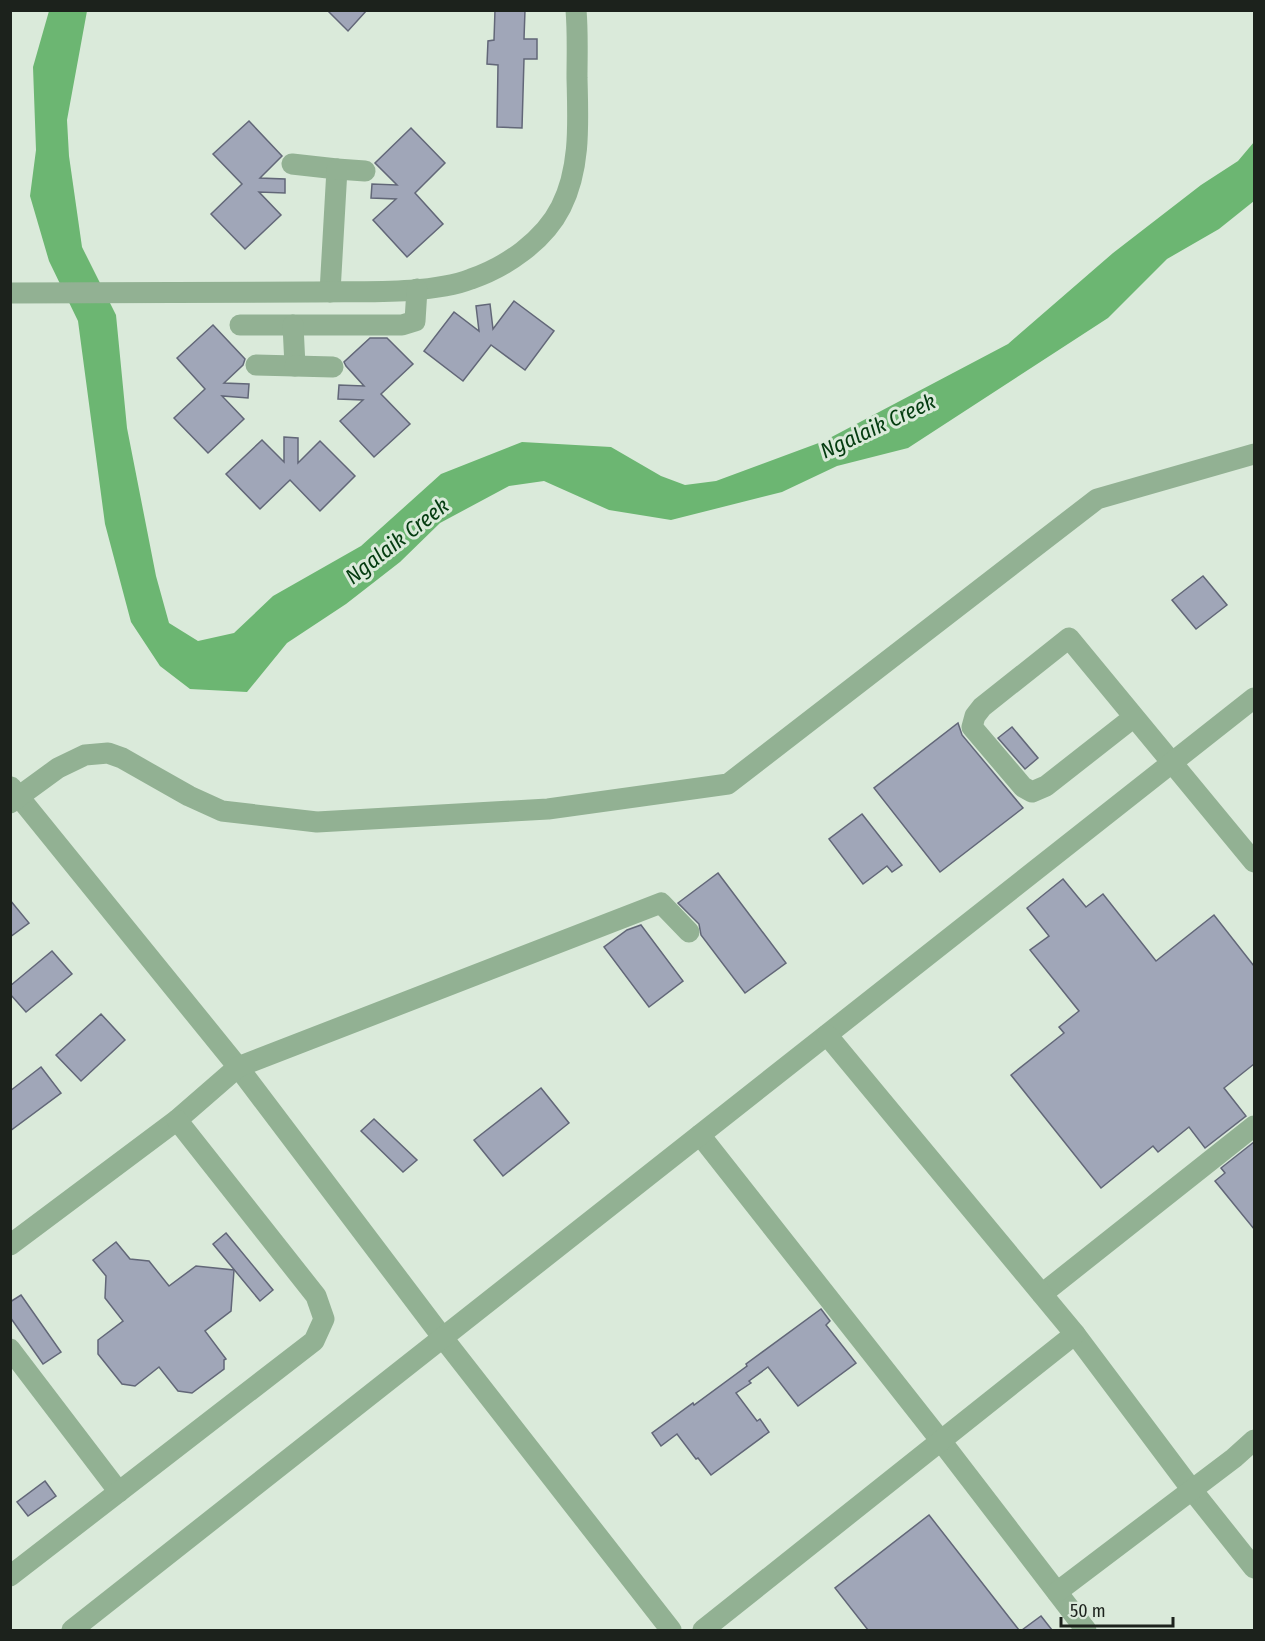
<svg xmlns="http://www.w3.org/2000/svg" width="1265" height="1641" font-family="'Fira Sans Condensed',sans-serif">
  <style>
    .water { fill: #6cb672 }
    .building { fill: #a0a6b8; stroke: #626778; stroke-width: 1.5 }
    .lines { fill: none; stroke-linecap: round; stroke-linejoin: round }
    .minor { stroke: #92b193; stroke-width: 21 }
    .labels { text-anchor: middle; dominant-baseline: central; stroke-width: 6; stroke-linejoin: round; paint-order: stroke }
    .water-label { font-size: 22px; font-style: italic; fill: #043c10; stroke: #daeada }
  </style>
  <rect width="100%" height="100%" fill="#daeada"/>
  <path class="water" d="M49,11H87L67,120L69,156L82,247L116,315L127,428L156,576L169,623L198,641L234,633L273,596L361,546L441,474L522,442L611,447L661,476L685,485L716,481L824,441L1008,344L1113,253L1201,185L1238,161L1254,142V201L1219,229L1167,259L1108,318L908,448L837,466L782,492L671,520L609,510L544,481L509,486L440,523L400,562L346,604L287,643L247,692L190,689L160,666L131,622L105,524L78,321L49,261L30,196L36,150L33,67Z"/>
  <g class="building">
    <path d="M327,10H367L348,31Z"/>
    <path d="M495,10H525L524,39H537V59H524L522,128L497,127L498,65L487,64L488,41L494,40Z"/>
    <path d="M249,121L282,156L260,178L285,179V193L259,192L281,215L245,249L211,214L242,184L213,154Z"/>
    <path d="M411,128L445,163L415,193L443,224L407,257L373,220L396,199L371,198L372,184L397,185L375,163Z"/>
    <path d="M514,301L554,331L525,370L491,345L463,381L424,351L454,312L479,331L476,306L490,304L493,329Z"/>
    <path d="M213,325L245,359L243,365L224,383L249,384L248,398L222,396L244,419L208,453L174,418L205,389L177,358Z"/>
    <path d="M370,338H387L413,364L381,394L410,424L374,457L340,421L363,400L338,399L339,385L364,386L346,366L344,362Z"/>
    <path d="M284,437L298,438V463L320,441L355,476L320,511L290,480L260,509L226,474L262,440L284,462Z"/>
    <path d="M1203,576L1227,605L1196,629L1172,600Z"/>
    <path d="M958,723L962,735L1023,808L940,872L874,788Z"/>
    <path d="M1012,727L1038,758L1025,769L998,738Z"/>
    <path d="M862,814L902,865L892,872L887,866L863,884L829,839Z"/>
    <path d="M718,873L786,963L745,993L701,935L699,924L678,903Z"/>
    <path d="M1063,879L1086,907L1103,894L1156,961L1214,915L1254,966V1064L1224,1088L1246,1116L1205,1148L1189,1127L1158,1152L1153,1146L1101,1188L1011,1075L1064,1033L1059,1027L1079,1011L1030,950L1049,936L1027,908Z"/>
    <path d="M10,900L29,923L10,937Z"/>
    <path d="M641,925L683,981L649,1007L604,947L627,930Z"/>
    <path d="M52,951L72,974L26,1012L10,994V986Z"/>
    <path d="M101,1014L125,1040L81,1081L56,1055Z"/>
    <path d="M41,1067L61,1093L10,1131V1091Z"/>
    <path d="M541,1088L569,1123L503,1176L474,1140Z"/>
    <path d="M374,1119L417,1160L403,1172L361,1131Z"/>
    <path d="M1254,1142V1229L1215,1181L1225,1173L1221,1168Z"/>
    <path d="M226,1233L273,1290L260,1301L213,1244Z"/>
    <path d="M116,1242L130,1259L149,1261L169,1286L196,1266L234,1270L231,1311L205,1331L226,1359L224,1360V1369L192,1393L178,1391L159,1367L135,1386L122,1384L98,1354V1340L123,1321L105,1298L106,1276L93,1260Z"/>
    <path d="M21,1295L61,1352L43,1364L10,1317V1302Z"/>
    <path d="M821,1309L830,1321L826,1325L856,1363L798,1406L768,1367L749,1381L751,1383L736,1393L757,1421L760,1419L769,1432L711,1475L698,1458L696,1459L677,1434L661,1446L652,1433L693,1403L694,1405L747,1366L746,1364Z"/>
    <path d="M45,1481L56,1496L28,1516L17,1502Z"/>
    <path d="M929,1515L1019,1630H868L835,1588Z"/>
    <path d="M1041,1616L1052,1630H1022Z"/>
  </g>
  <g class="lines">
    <g class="minor">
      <path d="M292,164L337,169L330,292"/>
      <path d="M337,169L365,171"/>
      <path d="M10,293C112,293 213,293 314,292C360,291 429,295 471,279C506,267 544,241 561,207C581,168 578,121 577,78C577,56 578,33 576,10"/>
      <path d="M240,325H402L415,321L417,289"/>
      <path d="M256,365L295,366L293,325"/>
      <path d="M295,366L333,367"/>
      <path d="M1134,717L1046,786L1032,792L1023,787L972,727L975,716L982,707L1069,638L1254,862"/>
      <path d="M11,787L238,1067L443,1338L671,1630"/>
      <path d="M10,803L58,768L85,755L108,753L122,758L189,796L222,811L317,822L548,809L728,784L1097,499L1254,454"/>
      <path d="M700,1135L941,1441L1086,1630"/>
      <path d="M10,1245L177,1120L238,1067L661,903L689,932"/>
      <path d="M1042,1294L1254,1126"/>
      <path d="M1075,1334L1192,1490L1254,1568"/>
      <path d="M10,1349L119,1492"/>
      <path d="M10,1576L314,1341L324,1319L316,1296L177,1120"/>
      <path d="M1057,1592L1234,1458L1254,1440"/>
      <path d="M72,1630L1254,698"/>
      <path d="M703,1630L1075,1334L827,1035"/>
    </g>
  </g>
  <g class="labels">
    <g class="water-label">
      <text transform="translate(878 426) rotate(-25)">Ngalaik Creek</text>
      <text transform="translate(397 541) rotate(-38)">Ngalaik Creek</text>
    </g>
  </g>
  <rect width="1265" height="1641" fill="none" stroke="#1c221c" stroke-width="24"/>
  <path d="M1061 1617v9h112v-9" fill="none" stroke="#1c221c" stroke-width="3"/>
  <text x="1070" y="1617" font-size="18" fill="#1c221c" stroke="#daeada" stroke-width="4.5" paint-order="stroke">50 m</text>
</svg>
